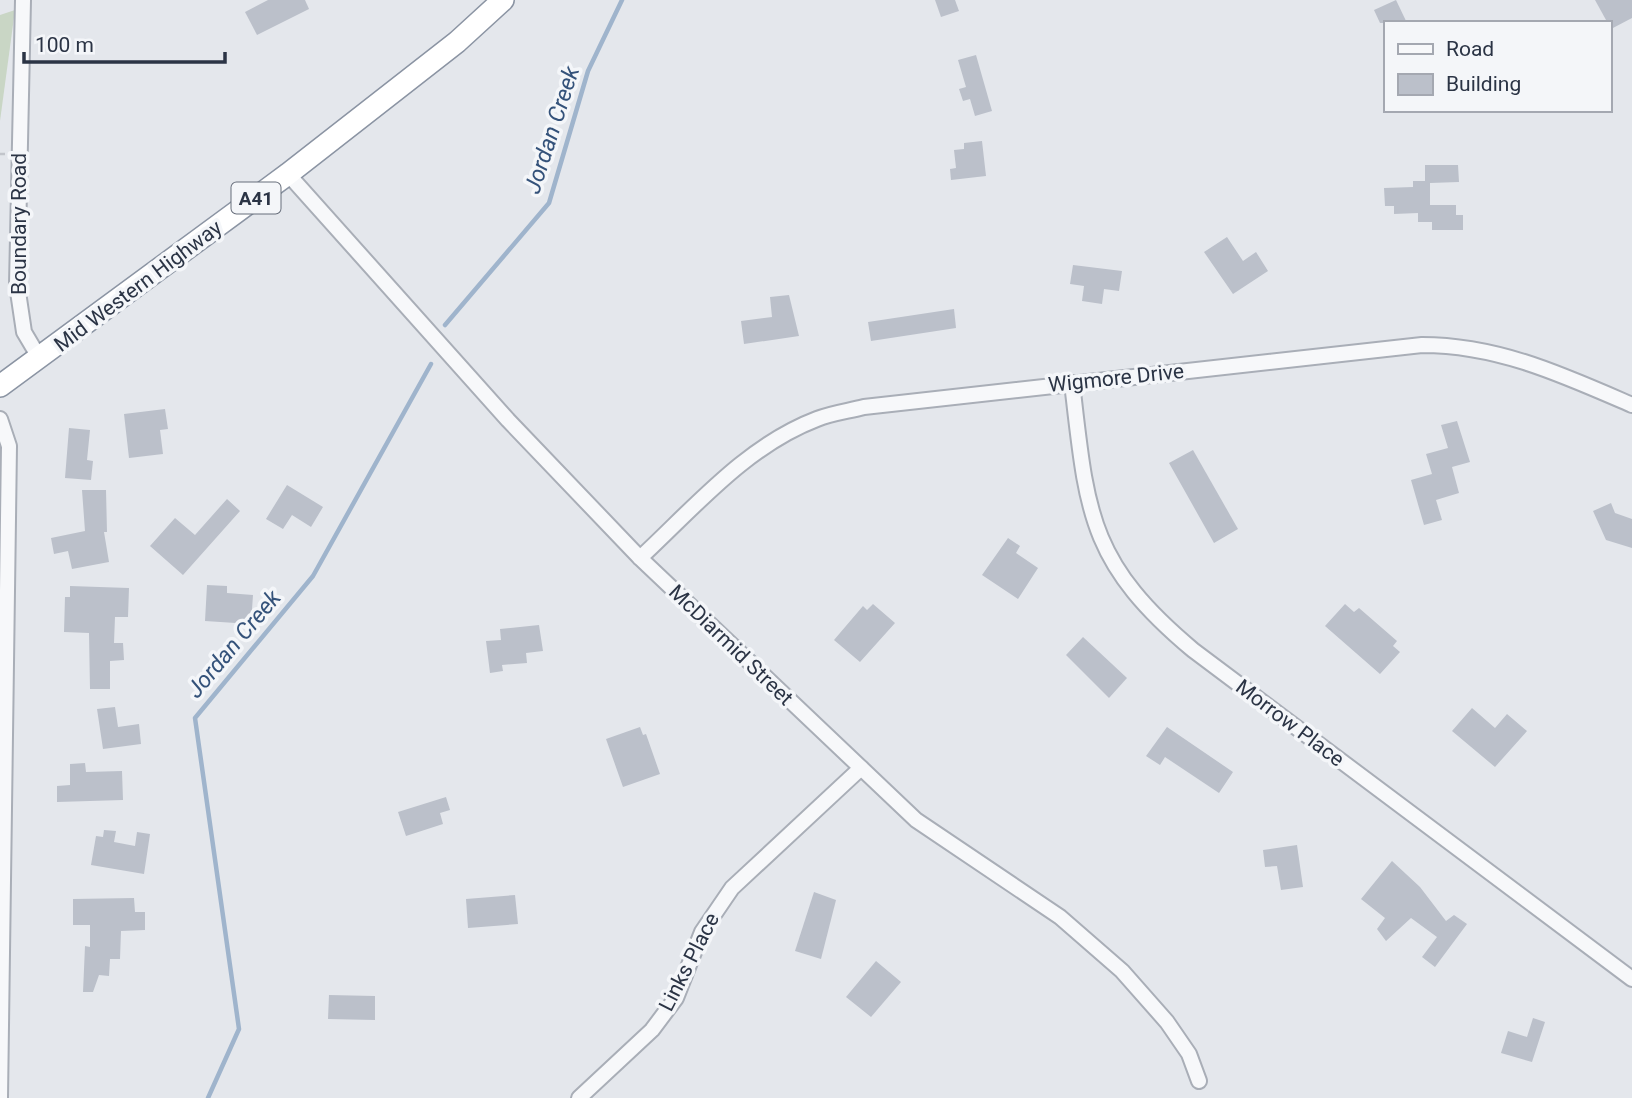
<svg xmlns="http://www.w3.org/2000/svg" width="1632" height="1098" font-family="Roboto,sans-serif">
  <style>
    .green { fill: #c9d6c5 }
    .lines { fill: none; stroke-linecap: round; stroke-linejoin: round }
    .stream { stroke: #9fb4cc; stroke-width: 4.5 }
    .building { fill: #bbc0ca }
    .minor-casing { stroke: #a9aeb7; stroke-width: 18 }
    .highway-casing { stroke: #8b94a3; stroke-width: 24 }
    .path { stroke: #c2c5cb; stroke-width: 2.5; stroke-dasharray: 5 5; stroke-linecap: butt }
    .minor { stroke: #f7f8fa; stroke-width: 14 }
    .highway { stroke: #fff; stroke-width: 21 }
    .labels { text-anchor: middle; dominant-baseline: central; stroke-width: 7; stroke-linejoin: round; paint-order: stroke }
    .shield { fill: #f4f6f9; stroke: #676e7b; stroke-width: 2 }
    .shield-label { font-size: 19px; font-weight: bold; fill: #2b3445 }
    .street-label { font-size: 21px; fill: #2b3445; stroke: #f4f6f9 }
    .water-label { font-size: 23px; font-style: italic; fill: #34527a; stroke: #f4f6f9 }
  </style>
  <rect width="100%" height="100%" fill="#e4e7ec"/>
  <path class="green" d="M15,10L0,121V15Z"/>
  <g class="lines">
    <g class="stream">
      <path d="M445,325L549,203L588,71L622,0"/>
      <path d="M208,1098L239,1029L195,718L313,576L431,364"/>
    </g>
  </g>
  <g class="building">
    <path d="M268,0H305L309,9L257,35L245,12Z"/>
    <path d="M935,0H955L959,11L941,17Z"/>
    <path d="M1396,0L1407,23H1380L1374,10Z"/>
    <path d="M1595,0H1632V18L1611,29Z"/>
    <path d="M976,55L992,111L975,116L970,99L963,101L959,89L966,87L958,60Z"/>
    <path d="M982,141L986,176L951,180L950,169L956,168L954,150L964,149V143Z"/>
    <path d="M1425,165H1458L1459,182L1430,183V205H1456V215H1463V230H1432V222H1418V213L1394,214V206H1385L1384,188L1413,187V181H1425Z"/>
    <path d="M1227,237L1243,261L1256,252L1268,271L1233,294L1204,252Z"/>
    <path d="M1073,265L1122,271L1119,291L1104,289L1102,304L1082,301L1084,286L1070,284Z"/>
    <path d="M789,295L799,336L744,344L741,321L772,317L770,297Z"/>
    <path d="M954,309L956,328L871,341L868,322Z"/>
    <path d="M165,409L168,429L160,430L163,454L129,458L124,414Z"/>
    <path d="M1457,421L1470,462L1452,467L1459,493L1436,500L1442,520L1424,525L1411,480L1432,474L1426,454L1448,448L1441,425Z"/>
    <path d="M69,428L90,430L87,460L93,461L91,480L65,478Z"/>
    <path d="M1193,450L1238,529L1214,543L1169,463Z"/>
    <path d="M287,485L323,507L311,527L292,515L283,529L266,519Z"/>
    <path d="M82,490H106L107,532H104L109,562L72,569L68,551L54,554L51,538L85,531Z"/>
    <path d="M227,499L240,511L183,575L150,546L175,518L195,535Z"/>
    <path d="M1611,503L1615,513L1632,519V548L1606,540L1593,511Z"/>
    <path d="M1008,538L1020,546L1016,553L1038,568L1018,599L982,575Z"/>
    <path d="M207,585L227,586V593L253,595L251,624L205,621Z"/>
    <path d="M70,586L129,588L128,617H115L114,643H123L124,660L110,661V689H90L89,633L64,632L65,597H70Z"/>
    <path d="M873,604L895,623L860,662L834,640L863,606L867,610Z"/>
    <path d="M1345,604L1354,612L1359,608L1397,641L1393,646L1400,652L1380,674L1325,626Z"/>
    <path d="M539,625L543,651L526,653L527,663L502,665L503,671L490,673L486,641L501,640L500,629Z"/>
    <path d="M1083,637L1127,678L1109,698L1066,655Z"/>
    <path d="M115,707L118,727L139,724L141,744L103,749L97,709Z"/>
    <path d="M1472,708L1495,728L1507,714L1527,731L1495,767L1452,731Z"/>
    <path d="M640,727L643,735L646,734L660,774L623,787L606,739Z"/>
    <path d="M1167,727L1233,772L1219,793L1165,757L1160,765L1146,756Z"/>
    <path d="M85,763L86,772L122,771L123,800L57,802V786L70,785V764Z"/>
    <path d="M446,797L450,810L440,813L443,824L406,836L398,812Z"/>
    <path d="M104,830L116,831L114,842L135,846L137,832L150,834L144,874L91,865L96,836L103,837Z"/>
    <path d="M1297,845L1303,887L1281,890L1277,866L1265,867L1263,850Z"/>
    <path d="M1392,861L1420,887L1446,921L1454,915L1467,924L1435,967L1422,957L1437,937L1411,918L1386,941L1377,929L1385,918L1361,899Z"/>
    <path d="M814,892L836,900L821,959L795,951Z"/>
    <path d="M515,895L518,924L468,928L466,899Z"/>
    <path d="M134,898L135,912H145V930L121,931L120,959H110L109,976L99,975L93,992H83L85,946L90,947V925H73V899Z"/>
    <path d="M876,961L901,982L871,1017L846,997Z"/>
    <path d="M329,995L375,996V1020L328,1019Z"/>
    <path d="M1533,1018L1545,1022L1532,1062L1501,1053L1508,1031L1527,1037Z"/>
  </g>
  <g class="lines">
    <defs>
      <g id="minor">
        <path d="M23,0L17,285L24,332L40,359"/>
        <path d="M288,174L508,420L640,558L916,820L1060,917L1122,971L1167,1022L1189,1054L1199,1081"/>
        <path d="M1072,383C1087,512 1088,562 1193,650L1632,979"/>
        <path d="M0,419L9,446L0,1098"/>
        <path d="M640,558C695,507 746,446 817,419C832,413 849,411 864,407L1422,345C1498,345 1563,375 1632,405"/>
        <path d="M579,1098L652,1030L676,998L702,932L732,888L861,768"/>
      </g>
      <path id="highway" d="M0,386L288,174L457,42L503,0"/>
    </defs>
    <use href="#minor" class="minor-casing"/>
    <use href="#highway" class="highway-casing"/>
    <path class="path" d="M0,154H8"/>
    <use href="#minor" class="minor"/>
    <use href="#highway" class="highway"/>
  </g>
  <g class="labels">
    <rect class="shield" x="231.5" y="182.5" width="49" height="31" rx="5"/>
    <g class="shield-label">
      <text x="256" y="198">A41</text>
    </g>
    <g class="street-label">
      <text transform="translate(19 224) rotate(-90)">Boundary Road</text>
      <text transform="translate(138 286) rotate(-37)">Mid Western Highway</text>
      <text transform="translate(1116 378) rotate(-6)">Wigmore Drive</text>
      <text transform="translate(731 645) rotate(44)">McDiarmid Street</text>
      <text transform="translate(1290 723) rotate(37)">Morrow Place</text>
      <text transform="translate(689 962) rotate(-63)">Links Place</text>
    </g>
    <g class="water-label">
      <text transform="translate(552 130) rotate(-72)">Jordan Creek</text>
      <text transform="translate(234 644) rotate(-50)">Jordan Creek</text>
    </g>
  </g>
  <rect x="1384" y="21" width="228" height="91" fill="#f4f6f9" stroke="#a4a8b1" stroke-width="2"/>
  <rect x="1398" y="44" width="35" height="10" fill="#f7f8fa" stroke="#a4a8b1" stroke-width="2"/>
  <text x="1446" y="56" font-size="21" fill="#2b3445">Road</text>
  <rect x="1398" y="74" width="35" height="21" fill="#bbc0ca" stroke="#a4a8b1" stroke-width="2"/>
  <text x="1446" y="91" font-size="21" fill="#2b3445">Building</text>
  <path d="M24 52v10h201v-10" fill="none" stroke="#2b3445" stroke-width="3.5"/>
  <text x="35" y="52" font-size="21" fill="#2b3445" stroke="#f4f6f9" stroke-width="5" paint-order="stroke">100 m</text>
</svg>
